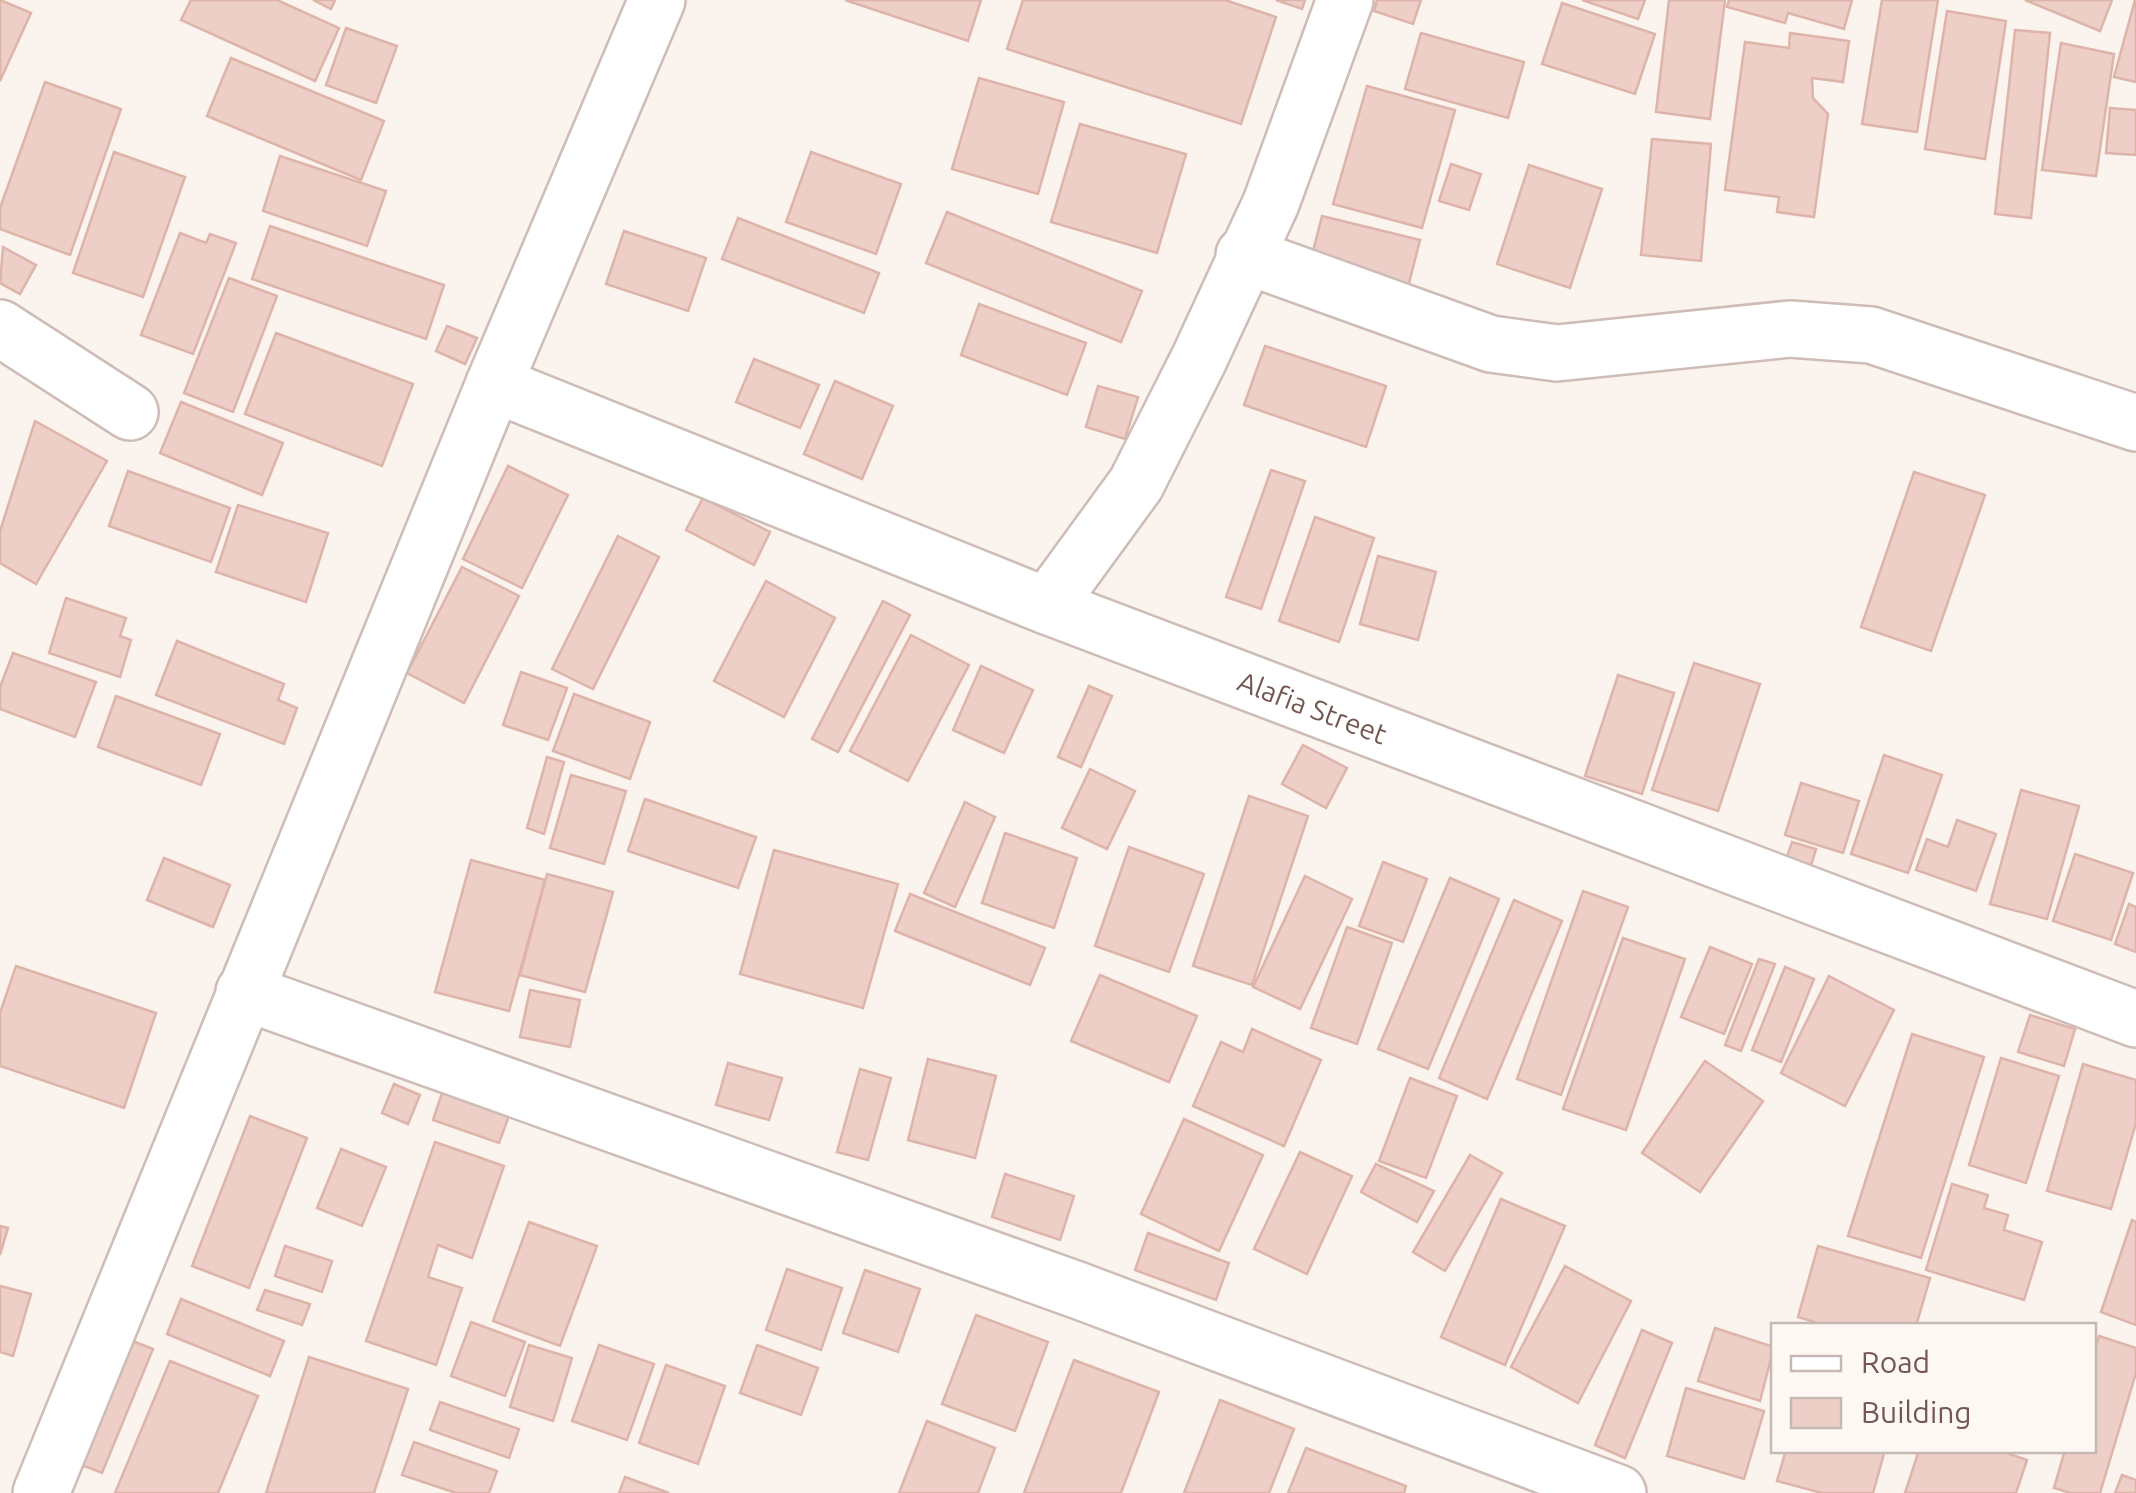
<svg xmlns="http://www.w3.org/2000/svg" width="2136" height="1493" font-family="Ubuntu,sans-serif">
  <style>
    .building { fill: #edcfc8; stroke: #deb4aa; stroke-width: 2.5 }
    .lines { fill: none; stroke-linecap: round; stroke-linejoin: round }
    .minor-casing { stroke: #cebcb6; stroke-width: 60 }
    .minor { stroke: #fff; stroke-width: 55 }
    .labels { text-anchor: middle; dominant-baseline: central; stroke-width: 8; stroke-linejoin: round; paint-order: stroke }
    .street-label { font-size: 28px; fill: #745752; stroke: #fdf8f3 }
  </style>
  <rect width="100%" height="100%" fill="#fbf3ed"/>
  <g class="building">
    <path d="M0,0L31,13L0,81Z"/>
    <path d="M191,0H277L339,28L315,81L181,20Z"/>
    <path d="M313,0H335L331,9Z"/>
    <path d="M845,0H981L968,41Z"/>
    <path d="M1023,0H1225L1276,17L1241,124L1007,49Z"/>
    <path d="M1276,0H1305L1302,9Z"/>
    <path d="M1377,0H1421L1413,24L1374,11Z"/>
    <path d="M1582,0H1645L1638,19Z"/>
    <path d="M1669,0H1725L1710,119L1656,112Z"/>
    <path d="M1729,0H1852L1844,29L1788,13L1785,23L1727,7Z"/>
    <path d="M1882,0H1938L1917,132L1862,124Z"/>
    <path d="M2025,0H2112L2100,31Z"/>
    <path d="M2135,0H2136V82L2114,77Z"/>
    <path d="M1562,3L1655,34L1635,94L1542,64Z"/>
    <path d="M1947,11L2006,21L1985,159L1925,149Z"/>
    <path d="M346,28L397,46L376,103L326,85Z"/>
    <path d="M2015,30L2050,33L2031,218L1995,214Z"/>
    <path d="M1421,33L1524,62L1508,118L1405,89Z"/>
    <path d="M1790,33L1849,41L1843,82L1812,78L1813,98L1828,114L1814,217L1777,212L1779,197L1725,190L1745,42L1789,48Z"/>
    <path d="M2061,43L2114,54L2096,176L2042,170Z"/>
    <path d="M231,58L384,121L361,180L207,116Z"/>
    <path d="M979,78L1064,102L1038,194L952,169Z"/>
    <path d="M45,82L121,109L70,255L0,229V208Z"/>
    <path d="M1367,86L1455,110L1422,228L1333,204Z"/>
    <path d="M2110,108L2136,110V155L2106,153Z"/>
    <path d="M1080,124L1186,154L1157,253L1051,222Z"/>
    <path d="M1652,139L1711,144L1701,261L1641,255Z"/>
    <path d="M114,152L185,177L143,297L73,273Z"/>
    <path d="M811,152L901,184L876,254L786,222Z"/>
    <path d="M280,156L386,191L367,246L263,211Z"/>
    <path d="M1451,164L1481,174L1469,210L1439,201Z"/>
    <path d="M1529,165L1602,189L1570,288L1497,264Z"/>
    <path d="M947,212L1142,291L1121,342L926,263Z"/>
    <path d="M1322,216L1420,240L1406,295L1308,271Z"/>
    <path d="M738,218L879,273L864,313L722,259Z"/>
    <path d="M270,226L444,285L426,339L252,279Z"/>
    <path d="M624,231L706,258L688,311L606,284Z"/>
    <path d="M180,233L206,243L210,234L236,243L193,354L141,335Z"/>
    <path d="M3,247L36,265L20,294L0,283Z"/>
    <path d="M229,278L277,296L233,412L184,393Z"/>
    <path d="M979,304L1086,343L1067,395L961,355Z"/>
    <path d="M447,326L477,338L465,364L436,351Z"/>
    <path d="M276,333L413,384L382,466L245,414Z"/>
    <path d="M1265,346L1386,386L1366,447L1244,405Z"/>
    <path d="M754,359L819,385L800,428L736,402Z"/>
    <path d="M835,381L893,406L862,479L804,454Z"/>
    <path d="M1098,386L1138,397L1125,439L1086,427Z"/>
    <path d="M181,402L283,443L262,495L160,453Z"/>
    <path d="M35,421L107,461L36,584L0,563V531Z"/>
    <path d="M508,466L568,495L522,588L463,559Z"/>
    <path d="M1271,470L1305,481L1261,609L1226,597Z"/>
    <path d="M128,471L230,508L211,562L109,526Z"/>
    <path d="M1914,472L1985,495L1931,651L1861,627Z"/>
    <path d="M703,498L770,532L754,565L686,530Z"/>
    <path d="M238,505L328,533L306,602L216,572Z"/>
    <path d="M1315,517L1374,538L1339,642L1279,621Z"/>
    <path d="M618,536L659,557L593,689L552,669Z"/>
    <path d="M1378,556L1436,572L1418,640L1360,624Z"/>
    <path d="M462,567L519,596L464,703L407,673Z"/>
    <path d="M766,581L835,618L784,717L714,681Z"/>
    <path d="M66,598L126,618L120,636L131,640L120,677L49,653Z"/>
    <path d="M883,601L910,615L838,752L812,739Z"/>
    <path d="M911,635L969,665L908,781L850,751Z"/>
    <path d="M177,641L284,684L278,700L297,708L284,744L156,695Z"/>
    <path d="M13,653L96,682L75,737L0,709V687Z"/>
    <path d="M1694,663L1760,684L1718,811L1652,790Z"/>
    <path d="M981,666L1033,690L1004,753L953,730Z"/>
    <path d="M521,672L567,688L548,740L503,725Z"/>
    <path d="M1618,675L1674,693L1642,794L1585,776Z"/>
    <path d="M1089,686L1112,696L1081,767L1058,757Z"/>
    <path d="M574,694L650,722L630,779L553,751Z"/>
    <path d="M116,696L220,734L201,785L98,747Z"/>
    <path d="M1303,745L1347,768L1326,808L1282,784Z"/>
    <path d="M1884,755L1942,775L1908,873L1851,854Z"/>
    <path d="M547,757L564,762L544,834L527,828Z"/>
    <path d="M1090,769L1135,791L1107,849L1062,828Z"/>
    <path d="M571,775L626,791L604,864L550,848Z"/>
    <path d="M1801,783L1859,801L1843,853L1785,835Z"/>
    <path d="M2021,790L2079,806L2047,919L1990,904Z"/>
    <path d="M1249,796L1308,816L1252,985L1193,966Z"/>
    <path d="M645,799L756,837L738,888L628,851Z"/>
    <path d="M965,802L995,817L955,907L924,893Z"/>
    <path d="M1957,820L1996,834L1976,891L1916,870L1927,839L1948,847Z"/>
    <path d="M1005,833L1077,858L1054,928L982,903Z"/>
    <path d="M1792,842L1816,849L1808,876L1783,869Z"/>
    <path d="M1129,847L1204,874L1169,972L1095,946Z"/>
    <path d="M774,850L898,884L863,1008L740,974Z"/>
    <path d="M2075,854L2133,873L2111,940L2053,921Z"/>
    <path d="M164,858L230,885L213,927L147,900Z"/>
    <path d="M471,860L545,880L509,1011L435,992Z"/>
    <path d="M1383,862L1427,879L1403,942L1359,926Z"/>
    <path d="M547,874L613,892L585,992L520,975Z"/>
    <path d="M1305,876L1352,899L1300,1009L1253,987Z"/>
    <path d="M1450,878L1499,899L1428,1069L1378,1049Z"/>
    <path d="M1583,891L1628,907L1561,1095L1517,1079Z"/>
    <path d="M910,894L1045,948L1030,985L895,931Z"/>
    <path d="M1514,900L1562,921L1487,1099L1439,1078Z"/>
    <path d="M2129,904L2136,907V952L2115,944Z"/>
    <path d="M1347,927L1392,943L1357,1044L1311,1028Z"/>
    <path d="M1623,938L1685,959L1626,1130L1563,1109Z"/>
    <path d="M1710,947L1752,964L1724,1034L1681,1017Z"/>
    <path d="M1759,959L1775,964L1741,1051L1725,1045Z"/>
    <path d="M16,966L156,1013L124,1108L0,1066V1013Z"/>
    <path d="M1785,967L1814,979L1781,1062L1752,1050Z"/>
    <path d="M1100,975L1197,1016L1169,1082L1071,1041Z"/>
    <path d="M1829,976L1894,1010L1845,1106L1781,1073Z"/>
    <path d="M530,990L580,1000L570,1047L520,1037Z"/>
    <path d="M2030,1015L2075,1029L2064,1066L2018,1052Z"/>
    <path d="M1252,1029L1321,1060L1284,1146L1193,1106L1221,1042L1243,1052Z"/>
    <path d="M1912,1034L1984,1057L1921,1258L1848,1236Z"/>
    <path d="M2001,1058L2059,1076L2026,1183L1969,1165Z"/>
    <path d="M928,1059L996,1076L975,1158L908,1140Z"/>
    <path d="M1705,1061L1763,1101L1700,1192L1642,1153Z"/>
    <path d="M728,1063L782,1078L769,1120L716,1105Z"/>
    <path d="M2083,1064L2136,1080V1123L2111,1209L2047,1191Z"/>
    <path d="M860,1069L891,1078L868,1160L837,1152Z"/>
    <path d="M1410,1078L1457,1096L1426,1178L1379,1161Z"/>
    <path d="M394,1084L420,1095L408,1124L382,1113Z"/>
    <path d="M443,1090L510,1113L499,1143L433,1120Z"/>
    <path d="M250,1116L307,1138L249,1288L192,1266Z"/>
    <path d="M1184,1119L1263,1155L1219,1251L1141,1214Z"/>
    <path d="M435,1142L504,1166L472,1258L438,1245L428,1277L462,1288L436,1365L366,1341Z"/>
    <path d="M341,1149L386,1167L362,1226L317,1208Z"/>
    <path d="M1300,1152L1352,1176L1307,1274L1254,1249Z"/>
    <path d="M1470,1155L1502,1173L1445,1271L1413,1252Z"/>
    <path d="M1376,1164L1434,1191L1417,1222L1361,1192Z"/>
    <path d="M1005,1174L1074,1196L1060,1240L992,1217Z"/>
    <path d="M1952,1184L1988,1195L1984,1208L2008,1215L2004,1230L2042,1242L2024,1300L1926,1270Z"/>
    <path d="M1501,1199L1565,1226L1505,1365L1441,1337Z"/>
    <path d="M2132,1220L2136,1222V1325L2101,1312Z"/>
    <path d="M529,1222L597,1246L560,1346L493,1321Z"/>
    <path d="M0,1226L8,1228L0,1255Z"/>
    <path d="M1148,1233L1229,1263L1216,1300L1135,1270Z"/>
    <path d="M285,1246L332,1261L322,1292L275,1276Z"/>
    <path d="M1818,1246L1930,1278L1916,1326H1827L1798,1317Z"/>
    <path d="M1565,1266L1631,1301L1578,1403L1511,1367Z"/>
    <path d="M787,1269L842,1288L821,1350L766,1330Z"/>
    <path d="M865,1270L920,1289L898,1352L843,1333Z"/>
    <path d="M0,1286L31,1294L13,1356L0,1352Z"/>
    <path d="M265,1290L310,1304L302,1325L257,1310Z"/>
    <path d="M181,1299L284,1341L270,1376L167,1334Z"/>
    <path d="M976,1315L1048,1342L1015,1431L942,1404Z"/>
    <path d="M471,1322L525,1342L505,1396L451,1376Z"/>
    <path d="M1715,1328L1774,1347L1760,1401L1698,1381Z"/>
    <path d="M1642,1330L1672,1343L1625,1458L1595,1445Z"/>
    <path d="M2099,1336L2136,1348V1373L2100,1493H2071L2054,1488L2065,1450H2094V1353Z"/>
    <path d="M125,1338L153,1349L102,1473L74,1462Z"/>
    <path d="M529,1345L572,1358L553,1421L510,1407Z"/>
    <path d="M599,1345L654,1364L627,1440L572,1421Z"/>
    <path d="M757,1345L818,1368L801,1415L740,1393Z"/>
    <path d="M309,1357L408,1389L374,1493H266Z"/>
    <path d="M1074,1360L1159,1392L1121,1493H1024Z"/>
    <path d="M170,1361L258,1396L218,1493H115Z"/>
    <path d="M666,1365L725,1386L698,1464L639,1443Z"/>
    <path d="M1686,1388L1764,1411L1744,1479L1667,1456Z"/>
    <path d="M1220,1400L1294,1429L1269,1493H1184Z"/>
    <path d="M440,1402L519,1429L509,1458L430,1430Z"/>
    <path d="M927,1421L995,1448L978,1493H899Z"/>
    <path d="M414,1442L497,1471L489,1493H456L402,1475Z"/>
    <path d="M1306,1448L1406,1486L1404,1493H1288Z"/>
    <path d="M1786,1450H1885L1873,1493H1822L1777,1481Z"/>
    <path d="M1919,1450H1998L2027,1460L2016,1493H1905Z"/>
    <path d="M2122,1475L2136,1480V1493H2115Z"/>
    <path d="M625,1477L669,1493H619Z"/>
  </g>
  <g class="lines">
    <defs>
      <g id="minor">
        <path d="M1244,255L1491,344L1557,353L1790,329L1871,335L2136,423"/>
        <path d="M0,328L130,412"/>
        <path id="s1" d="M494,384L1047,606L2136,1019"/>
        <path d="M1047,606L1136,484L1199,359L1271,203L1345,0"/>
        <path d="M244,992L1077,1290L1618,1493"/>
        <path d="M41,1493L494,384L657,0"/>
      </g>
    </defs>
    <use href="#minor" class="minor-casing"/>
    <use href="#minor" class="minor"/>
  </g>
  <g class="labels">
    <g class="street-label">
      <text stroke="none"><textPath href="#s1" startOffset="880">Alafia Street</textPath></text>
    </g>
  </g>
  <rect x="1771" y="1323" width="325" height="130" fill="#fdf8f3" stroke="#c6b8b3" stroke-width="2.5"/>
  <rect x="1791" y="1356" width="50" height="15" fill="#ffffff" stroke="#c6b8b3" stroke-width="2.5"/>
  <text x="1861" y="1373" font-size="30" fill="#745752">Road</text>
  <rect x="1791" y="1398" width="50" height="30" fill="#edcfc8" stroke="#c6b8b3" stroke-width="2.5"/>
  <text x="1861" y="1423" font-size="30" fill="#745752">Building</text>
</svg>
